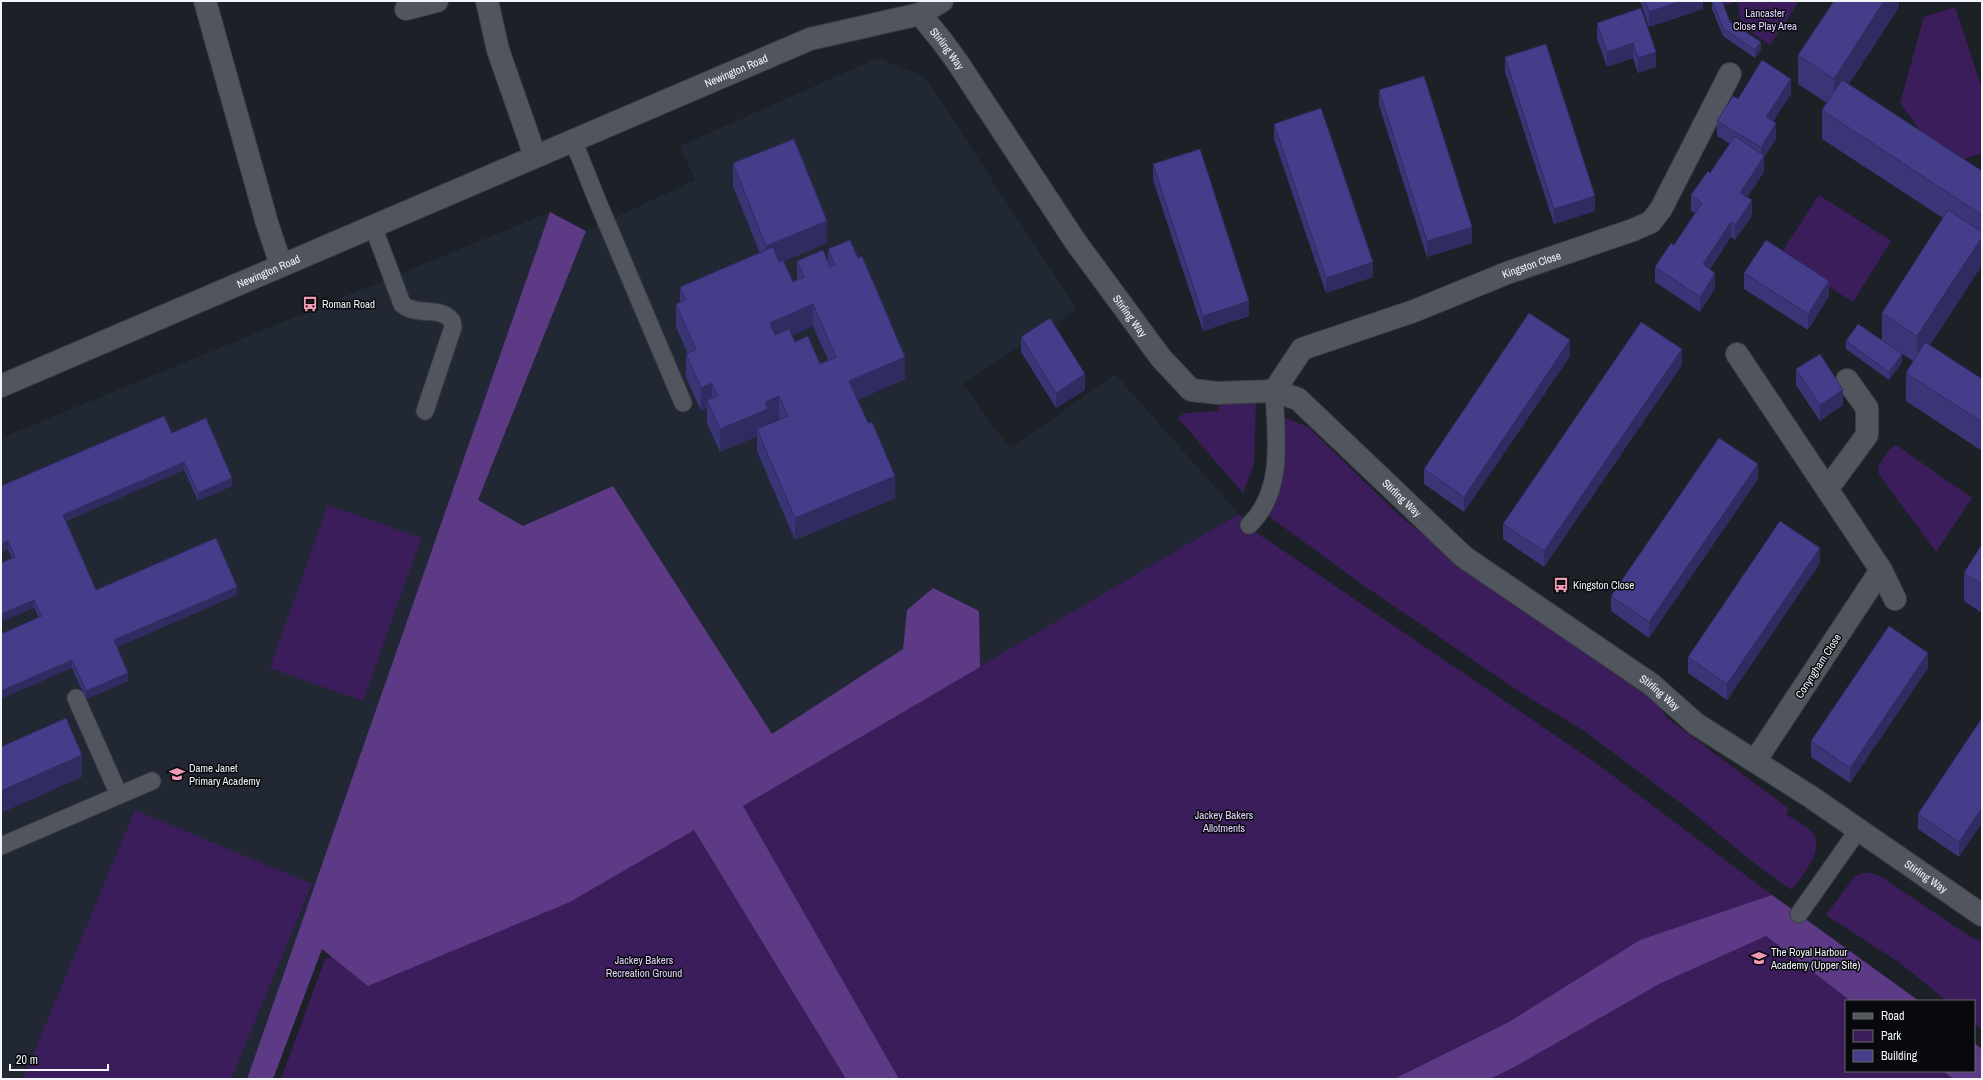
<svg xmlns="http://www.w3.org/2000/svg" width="1983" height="1080" font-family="'Archivo Narrow',sans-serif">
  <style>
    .built { fill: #212834 }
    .green { fill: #3c1d5c }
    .forest { fill: #5c3a85 }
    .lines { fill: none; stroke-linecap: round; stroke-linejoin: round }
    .lane-casing { stroke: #3b3d43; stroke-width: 19 }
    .street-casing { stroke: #3b3d43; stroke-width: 24 }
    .secondary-casing { stroke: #3b3d43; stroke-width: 24 }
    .lane { stroke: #51555e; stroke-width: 17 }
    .street { stroke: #51555e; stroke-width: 22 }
    .secondary { stroke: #51555e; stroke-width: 22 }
    .wall { fill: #3a3577; fill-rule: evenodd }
    .shaded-wall { fill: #302b61 }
    .building { fill: #443e8a; stroke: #302b61; fill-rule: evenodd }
    .labels { text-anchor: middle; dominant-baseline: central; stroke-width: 3; stroke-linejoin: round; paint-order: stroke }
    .park-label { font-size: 11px; fill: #e2d2fd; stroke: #08090d }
    .street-label { font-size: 11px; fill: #f2f5fa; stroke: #08090d }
    .poi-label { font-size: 11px; fill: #f2f5fa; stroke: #08090d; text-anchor: start }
  </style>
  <rect width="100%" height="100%" fill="#1c2027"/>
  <g class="built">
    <path d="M878,58L924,76L1077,309L963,384L1010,449L1115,374L1239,514L782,785L613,486L523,526L478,500L586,231L695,180L680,146Z"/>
    <path d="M550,212L247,1079H1V438Z"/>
  </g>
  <g class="green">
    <path d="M1722,1H1799L1770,45L1742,26L1737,1L1723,6Z"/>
    <path d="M1955,7L1982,89V153L1961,160L1926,138L1900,103L1924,17Z"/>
    <path d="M1819,195L1891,241L1853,302L1780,255Z"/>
    <path d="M1240,401L1256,403L1254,464L1243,493L1178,418L1185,413L1219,411V404Z"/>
    <path d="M1283,417L1308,427L1400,516L1468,571L1654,698L1667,718L1789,809L1786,814C1794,820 1806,825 1812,832C1826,850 1802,875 1792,890L1764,871L1686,807L1583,730L1520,692L1360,583L1262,511Z"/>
    <path d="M1896,445L1972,498L1936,552L1879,474L1878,467L1889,450Z"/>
    <path d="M328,505L421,538L363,701L270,668Z"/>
    <path d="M1239,514L1257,533L1596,763L1772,895L1919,1001H1846V1071H1974V1043L1982,1049V1079H899L743,806Z"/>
    <path d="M135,810L312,884L231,1079H23Z"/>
    <path d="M694,830L846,1079H281L325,959Z"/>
    <path d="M1862,873H1871L1880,876L1972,938L1982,941V1030L1974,1023V1001H1947L1900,963L1826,915L1854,877Z"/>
  </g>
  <g class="forest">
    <path d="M550,212L586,231L478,500L523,526L613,486L772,734L903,649L907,610L933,588L979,611L980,667L743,806L899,1079H846L694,830L570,902L368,986L322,949L273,1079H247Z"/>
    <path d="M1772,895L1919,1001H1851L1766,936L1659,984L1518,1065L1490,1079H1394L1509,1022L1640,940Z"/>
    <path d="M1974,1043L1982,1049V1079H1953L1943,1071H1974Z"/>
  </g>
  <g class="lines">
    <defs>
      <g id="lane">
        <path d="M573,140L597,200L683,403"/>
        <path d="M373,226L402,304C416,317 440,305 452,321L453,327L425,411"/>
        <path d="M1249,525C1285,491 1276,436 1274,391"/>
        <path d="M76,698L119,795"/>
        <path d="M1,846L152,781"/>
        <path d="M1799,914L1858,830"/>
      </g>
      <g id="street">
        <path d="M205,1L267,223L281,265"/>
        <path d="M487,1L498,50L535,156"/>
        <path d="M406,9L437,1"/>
        <path id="s1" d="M920,14L942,41L958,63L1075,241L1161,358L1191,390L1218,393L1274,391L1298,399L1464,557L1651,684L1696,724L1811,797L1982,915"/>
        <path d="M1737,354L1881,570L1755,761"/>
        <path id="s2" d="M1274,391L1302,349L1414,311L1507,273L1633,230L1651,222L1661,209L1730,74"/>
        <path d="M1828,488L1867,435V408L1847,380"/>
        <path d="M1881,570L1895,599"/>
      </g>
      <g id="secondary">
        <path id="s3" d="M1,386L810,39L920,14L942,1"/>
      </g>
    </defs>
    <use href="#lane" class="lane-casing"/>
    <use href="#street" class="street-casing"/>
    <use href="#secondary" class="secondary-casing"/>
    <use href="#lane" class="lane"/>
    <use href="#street" class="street"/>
    <use href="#secondary" class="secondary"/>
  </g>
  <g class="wall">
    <path d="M1640,1H1703V9L1649,27Z"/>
    <path d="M1712,1L1730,22L1761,50L1755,58L1723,36L1712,9Z"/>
    <path d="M1899,1V7L1849,84L1982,171V265L1930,345L1982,379V451L1906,401V373L1913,361L1902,354V362L1889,380L1846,349V341L1882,340V313L1943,218L1822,139V110L1827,103L1798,84V55Z"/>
    <path d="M1641,8L1656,67L1638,73L1633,58L1607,67L1597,39V23Z"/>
    <path d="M1505,57L1595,211L1554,224L1505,72Z"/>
    <path d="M1379,90L1472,243L1427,257L1379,105Z"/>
    <path d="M1791,94L1773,121L1776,139L1764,157V172L1747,197L1752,216L1735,240L1731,237L1710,269L1715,288L1700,312L1655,282V267L1674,245L1695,213L1691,211V195L1710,173L1730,144L1717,136V121L1738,99Z"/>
    <path d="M1274,124L1373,277L1326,293L1274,139Z"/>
    <path d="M733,163L827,243L784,261L793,282L797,280V261L828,263V249L905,379L857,400L895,498L795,540L757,451V436L720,452L707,423V408L701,411L686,377V354H688L676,327V304L680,302V287L760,253L733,186ZM813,326L828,360L820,364L795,342L792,335ZM779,418V419L768,424V423Z"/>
    <path d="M1153,164L1249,316L1203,331L1153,180Z"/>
    <path d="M1744,273L1829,296L1808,330L1744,289Z"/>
    <path d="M1021,337L1085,390L1056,408L1021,352Z"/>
    <path d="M1570,356L1464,512L1424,484V469Z"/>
    <path d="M1682,365L1544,567L1503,539V524Z"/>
    <path d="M1796,369L1843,405L1820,421L1796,385Z"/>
    <path d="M172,433L232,486L198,501L184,470L66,521L96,590L237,595L117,647L128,681L86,699L72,668L39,618L8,549L1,552V486Z"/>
    <path d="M1758,479L1649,638L1611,611V596Z"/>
    <path d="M1982,544V613L1964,601V573Z"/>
    <path d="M1820,563L1727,700L1688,673V657Z"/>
    <path d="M1928,668L1850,783L1811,757V741Z"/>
    <path d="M1982,718L1959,857L1918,829V814Z"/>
  </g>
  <g class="shaded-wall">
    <path d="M1681,1H1703V9L1649,27V12Z"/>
    <path d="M1884,1H1899V7L1834,107V79Z"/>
    <path d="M1761,42V50L1755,58V50Z"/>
    <path d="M1633,43V58L1607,67V52Z"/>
    <path d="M1656,52V67L1638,73V58Z"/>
    <path d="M1791,79V94L1766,132V117Z"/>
    <path d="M1776,123V139L1764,157V172L1740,208V193L1761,162V147Z"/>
    <path d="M1595,196V211L1554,224V209Z"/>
    <path d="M1752,200V216L1735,240V225Z"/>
    <path d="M827,221V243L766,268V246Z"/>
    <path d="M1731,222V237L1703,279V264Z"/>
    <path d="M1472,227V243L1427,257V241Z"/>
    <path d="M1982,237V265L1917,365V336Z"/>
    <path d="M1373,262V277L1326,293V278Z"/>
    <path d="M1715,273V288L1700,312V297Z"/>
    <path d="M1829,281V296L1808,330V314Z"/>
    <path d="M1249,301V316L1203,331V316Z"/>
    <path d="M813,304V326L770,346V323Z"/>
    <path d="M1570,340V356L1464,512V497Z"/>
    <path d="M1682,349V365L1544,567V551Z"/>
    <path d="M1902,354V362L1889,380V372Z"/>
    <path d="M905,357V379L849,403V381Z"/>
    <path d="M1085,374V390L1056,408V393Z"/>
    <path d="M712,383V406L707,400V408L701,411V388Z"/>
    <path d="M1843,390V405L1820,421V405Z"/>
    <path d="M779,396V418L768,423V431L757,429V436L720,452V429L765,402Z"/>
    <path d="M184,462V470L63,522V515Z"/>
    <path d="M1758,464V479L1649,638V622Z"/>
    <path d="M895,476V498L795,540V518Z"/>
    <path d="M232,478V486L198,501V493Z"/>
    <path d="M8,541V549L1,552V544Z"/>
    <path d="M1820,548V563L1727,700V684Z"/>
    <path d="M237,587V595L114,648V640Z"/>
    <path d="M34,600V608L1,622V614Z"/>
    <path d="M1928,653V668L1850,783V768Z"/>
    <path d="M72,660V668L1,699V691Z"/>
    <path d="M128,673V681L86,699V691Z"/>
    <path d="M82,755V777L1,813V791Z"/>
    <path d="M1982,808V823L1959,857V842Z"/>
  </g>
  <g class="building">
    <path d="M1645,1H1681L1649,12Z"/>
    <path d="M1712,1H1722L1730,22L1761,42L1755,50L1723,28Z"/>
    <path d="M1834,1H1884L1834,79L1798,55Z"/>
    <path d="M1641,8L1656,52L1638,58L1633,43L1607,52L1597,23Z"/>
    <path d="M1546,44L1595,196L1554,209L1505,57Z"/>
    <path d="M1762,60L1791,79L1766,117L1776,123L1761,147L1717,121L1733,96L1738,99Z"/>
    <path d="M1424,76L1472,227L1427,241L1379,90Z"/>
    <path d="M1842,80L1982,171V215L1822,110Z"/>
    <path d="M1321,108L1373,262L1326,278L1274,124Z"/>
    <path d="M1735,136L1764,156L1740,193L1752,200L1735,225L1731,222L1703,264L1715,273L1700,297L1655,267L1671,243L1674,245L1702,203L1691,195L1708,171L1710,173Z"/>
    <path d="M794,139L827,221L766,246L733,163Z"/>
    <path d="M1200,149L1249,301L1203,316L1153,164Z"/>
    <path d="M1948,210L1982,232V237L1917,336L1882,313Z"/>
    <path d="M850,240L858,258L862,256L905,357L849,381L868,423L872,422L895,476L795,518L757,429L788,416L779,396L765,402L768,409L720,429L707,400L718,396L712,383L701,388L686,354L696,350L676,304L686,300L680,287L773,247L779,262L783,260L793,282L804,277L797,261L823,250L830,267L835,265L828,249ZM813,304L836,357L820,364L808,336L795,342L789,329L775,335L770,323Z"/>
    <path d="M1766,240L1829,281L1808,314L1744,273Z"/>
    <path d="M1529,313L1570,340L1464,497L1424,469Z"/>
    <path d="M1050,318L1085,374L1056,393L1021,337Z"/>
    <path d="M1641,322L1682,349L1544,551L1503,524Z"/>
    <path d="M1858,324L1902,354L1889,372L1846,341Z"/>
    <path d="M1925,342L1982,379V422L1906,373Z"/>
    <path d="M1820,354L1843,390L1820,405L1796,369Z"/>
    <path d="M164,416L172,433L206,418L232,478L198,493L184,462L63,515L96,590L216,538L237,587L114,640L128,673L86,691L72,660L1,691V634L42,616L34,600L1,614V563L15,557L8,541L1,544V486Z"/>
    <path d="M1719,438L1758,464L1649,622L1611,596Z"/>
    <path d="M1780,521L1820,548L1727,684L1688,657Z"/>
    <path d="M1982,544V584L1964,573Z"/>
    <path d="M1889,626L1928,653L1850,768L1811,741Z"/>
    <path d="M66,718L82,755L1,791V747Z"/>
    <path d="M1982,718V808L1959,842L1918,814Z"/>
  </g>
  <defs>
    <symbol id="bus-bare" viewBox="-9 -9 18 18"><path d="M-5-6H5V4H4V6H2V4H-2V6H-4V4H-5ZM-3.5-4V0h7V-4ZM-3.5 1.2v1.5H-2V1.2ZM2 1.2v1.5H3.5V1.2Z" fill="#f19ab4" stroke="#08090d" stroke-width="2.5" paint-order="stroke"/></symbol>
    <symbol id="school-bare" viewBox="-9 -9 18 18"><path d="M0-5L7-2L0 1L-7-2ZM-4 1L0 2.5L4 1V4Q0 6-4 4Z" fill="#f19ab4" stroke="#08090d" stroke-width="2.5" paint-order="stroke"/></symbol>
  </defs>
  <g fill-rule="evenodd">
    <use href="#bus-bare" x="299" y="293" width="22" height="22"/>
    <use href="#bus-bare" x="1550" y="574" width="22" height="22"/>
    <use href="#school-bare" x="166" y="763" width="22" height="22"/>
    <use href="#school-bare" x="1748" y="947" width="22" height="22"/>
  </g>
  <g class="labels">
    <g class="park-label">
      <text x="1765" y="13">Lancaster<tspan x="1765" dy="13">Close Play Area</tspan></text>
      <text x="1224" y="815">Jackey Bakers<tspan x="1224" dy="13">Allotments</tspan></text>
      <text x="644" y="960">Jackey Bakers<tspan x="644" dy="13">Recreation Ground</tspan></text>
    </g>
    <g class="street-label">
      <text stroke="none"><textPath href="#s1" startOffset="44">Stirling Way</textPath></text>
      <text stroke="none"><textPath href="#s3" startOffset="800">Newington Road</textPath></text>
      <text stroke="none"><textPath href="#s2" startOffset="295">Kingston Close</textPath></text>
      <text stroke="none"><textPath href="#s3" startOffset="291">Newington Road</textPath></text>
      <text stroke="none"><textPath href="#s1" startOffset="368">Stirling Way</textPath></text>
      <text stroke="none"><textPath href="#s1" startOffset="716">Stirling Way</textPath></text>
      <text transform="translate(1818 666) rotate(-57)">Conyngham Close</text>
      <text stroke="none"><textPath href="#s1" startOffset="1040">Stirling Way</textPath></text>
      <text stroke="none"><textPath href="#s1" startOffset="1364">Stirling Way</textPath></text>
    </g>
    <g class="poi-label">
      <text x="322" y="304">Roman Road</text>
      <text x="1573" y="585">Kingston Close</text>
      <text x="189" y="768">Dame Janet<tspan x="189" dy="13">Primary Academy</tspan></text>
      <text x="1771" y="952">The Royal Harbour<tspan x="1771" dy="13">Academy (Upper Site)</tspan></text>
    </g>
  </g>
  <rect width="1983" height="1080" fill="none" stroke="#f2f5fa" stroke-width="4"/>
  <rect x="1845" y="1000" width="130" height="72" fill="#08090d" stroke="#66676c"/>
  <rect x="1853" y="1013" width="20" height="6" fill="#51555e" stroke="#66676c"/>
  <text x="1881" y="1020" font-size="12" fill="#f2f5fa">Road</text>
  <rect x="1853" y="1030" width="20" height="12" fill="#3c1d5c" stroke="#66676c"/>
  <text x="1881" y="1040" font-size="12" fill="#f2f5fa">Park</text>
  <rect x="1853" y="1050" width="20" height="12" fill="#443e8a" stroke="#66676c"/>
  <text x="1881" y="1060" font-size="12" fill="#f2f5fa">Building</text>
  <path d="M10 1064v6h98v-6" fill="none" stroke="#f2f5fa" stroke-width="2"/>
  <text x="16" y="1064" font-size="12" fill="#f2f5fa" stroke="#08090d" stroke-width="3" paint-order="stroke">20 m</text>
</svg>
